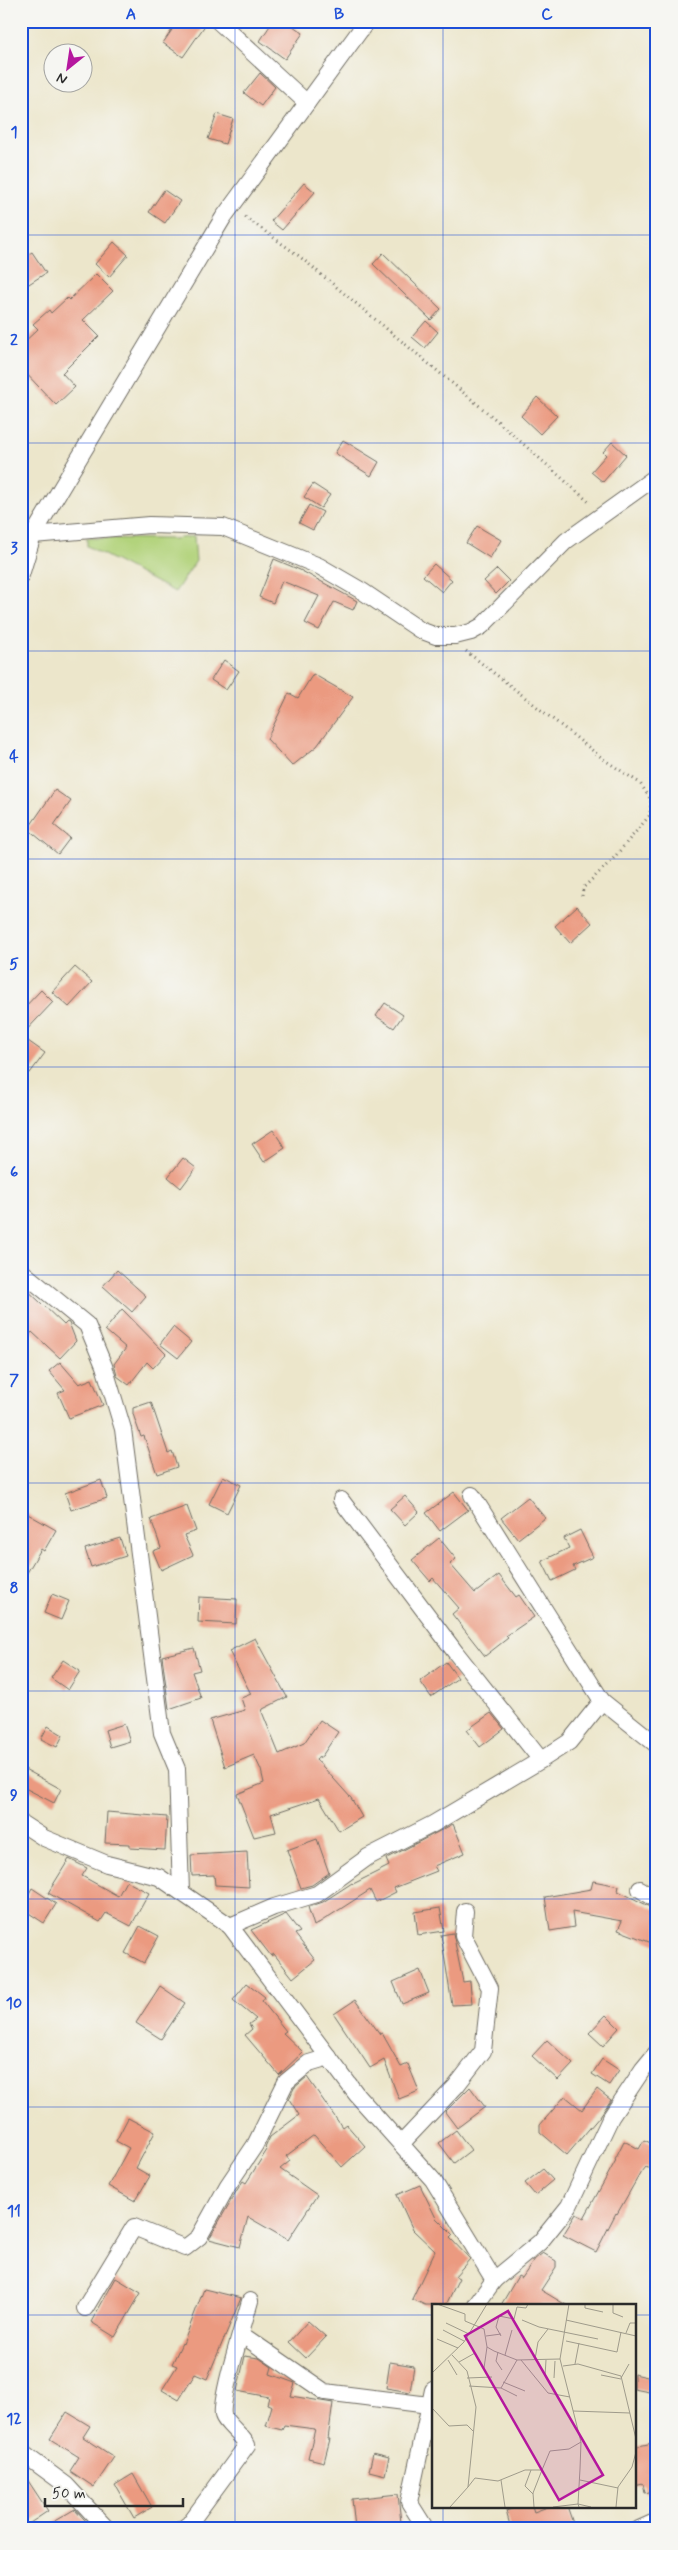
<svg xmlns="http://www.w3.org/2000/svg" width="678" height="2550" font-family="Mynerve,sans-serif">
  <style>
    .green { fill: #b2d37b; stroke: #6e7f53 }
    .building { fill: #eb9a80 }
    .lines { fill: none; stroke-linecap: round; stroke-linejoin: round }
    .minor-casing { stroke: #6f6c63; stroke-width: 18 }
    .path { stroke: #6f6c63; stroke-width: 3; stroke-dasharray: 1 4; stroke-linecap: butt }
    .minor { stroke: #fff; stroke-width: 16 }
    .grid { fill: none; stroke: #1d4ed8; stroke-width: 1; stroke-opacity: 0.55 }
    .inset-road { fill: none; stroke: #9f9b8b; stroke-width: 1 }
    .view { fill: #b5179e; fill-opacity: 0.15; stroke: #b5179e; stroke-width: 2.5 }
    .inset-edge { fill: none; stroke: #2b2b2b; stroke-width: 2.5 }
    .neatline { fill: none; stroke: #1d4ed8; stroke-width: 2 }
    .grid-label { font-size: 16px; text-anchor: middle; font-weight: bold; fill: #1d4ed8 }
  </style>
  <rect width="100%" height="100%" fill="#f6f6f2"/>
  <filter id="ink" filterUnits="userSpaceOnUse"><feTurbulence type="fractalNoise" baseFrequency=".02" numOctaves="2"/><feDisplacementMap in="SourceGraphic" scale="10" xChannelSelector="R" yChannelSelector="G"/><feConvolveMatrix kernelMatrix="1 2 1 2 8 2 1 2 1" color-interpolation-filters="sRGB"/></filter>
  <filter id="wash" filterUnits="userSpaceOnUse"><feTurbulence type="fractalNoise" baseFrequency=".0096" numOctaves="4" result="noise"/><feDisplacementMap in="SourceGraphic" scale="20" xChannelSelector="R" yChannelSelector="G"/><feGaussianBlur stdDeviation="1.12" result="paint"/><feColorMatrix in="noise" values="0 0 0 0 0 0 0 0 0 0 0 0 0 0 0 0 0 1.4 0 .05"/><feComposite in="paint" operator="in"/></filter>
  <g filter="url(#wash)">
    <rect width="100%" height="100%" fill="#ece6cb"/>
    <path class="green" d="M194,536L196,561L175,592L87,546V538L174,539Z"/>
    <g id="blocks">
      <g class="building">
        <path d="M178,21H208L183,57L163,43Z"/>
        <path d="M273,21H286L303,33L285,59L260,41Z"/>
        <path d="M260,73L275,87L261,106L244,93Z"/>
        <path d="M217,114L233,119L225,144L208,139Z"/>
        <path d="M304,183L315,192L282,230L271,221Z"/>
        <path d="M164,190L180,201L165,223L149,212Z"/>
        <path d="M114,242L128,255L109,277L95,264Z"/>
        <path d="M32,252L46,273L21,289V259Z"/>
        <path d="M383,253L441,309L431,320L373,264Z"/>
        <path d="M96,274L113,291L83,320L99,336L62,373L75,387L56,405L21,368V345L38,329L33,324L49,310L51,313L67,298L69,300Z"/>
        <path d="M426,321L438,332L425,348L412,337Z"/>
        <path d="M537,397L557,416L540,434L521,416Z"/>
        <path d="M343,440L379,462L371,476L335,453Z"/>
        <path d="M612,442L626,455L603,482L591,472L606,455L603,452Z"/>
        <path d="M313,484L330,495L321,508L304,497Z"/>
        <path d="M309,505L323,512L313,530L299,523Z"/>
        <path d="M477,526L501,540L490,558L466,543Z"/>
        <path d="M274,559L300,570L357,601L353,610L334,602L319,630L305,623L319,596L282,581L273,603L259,597Z"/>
        <path d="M434,564L452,580L442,592L423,576Z"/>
        <path d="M497,569L509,581L496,594L484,581Z"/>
        <path d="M224,660L239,671L226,690L211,680Z"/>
        <path d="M313,674L353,697L317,746L292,766L267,739L289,693L298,698Z"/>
        <path d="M55,790L71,801L54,825L70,838L58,854L28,829Z"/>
        <path d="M577,906L592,923L570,943L555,926Z"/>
        <path d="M75,967L92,982L69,1007L52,992Z"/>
        <path d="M41,990L53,1002L21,1036V1011Z"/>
        <path d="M385,1003L403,1015L394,1028L376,1016Z"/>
        <path d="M21,1036L45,1053L30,1073L21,1067Z"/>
        <path d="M273,1130L285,1148L264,1162L252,1144Z"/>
        <path d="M183,1158L196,1168L181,1188L168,1177Z"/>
        <path d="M117,1270L146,1296L132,1312L103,1286Z"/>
        <path d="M21,1284L64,1325L67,1322L69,1323L76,1341L60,1358L32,1332L21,1344Z"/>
        <path d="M122,1309L166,1354L153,1368L147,1362L129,1385L117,1376L114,1364L126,1348L105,1330Z"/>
        <path d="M173,1327L191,1342L178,1358L160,1344Z"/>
        <path d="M60,1362L79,1384L92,1379L103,1405L69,1418L58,1393L65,1390L49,1371Z"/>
        <path d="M151,1402L168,1453L172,1451L177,1467L157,1474L144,1436L141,1437L133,1414V1408Z"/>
        <path d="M223,1476L241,1485L227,1513L209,1504Z"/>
        <path d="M101,1480L107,1498L71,1510L65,1493Z"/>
        <path d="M454,1492L468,1510L440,1531L426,1513Z"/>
        <path d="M405,1496L419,1512L405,1525L390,1509Z"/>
        <path d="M528,1497L545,1518L518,1539L501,1518Z"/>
        <path d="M187,1506L196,1531L184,1535L193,1555L161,1570L153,1551L161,1548L151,1519Z"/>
        <path d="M26,1513L56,1530L44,1551L41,1549L21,1583V1521Z"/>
        <path d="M580,1530L593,1557L573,1566L575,1570L552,1581L542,1561L569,1548L564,1538Z"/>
        <path d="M120,1538L126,1556L91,1567L85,1549Z"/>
        <path d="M439,1538L456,1559L450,1564L475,1593L499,1575L516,1597L519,1595L534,1617L506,1636L508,1638L485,1656L452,1614L459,1608L433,1578L430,1581L412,1560Z"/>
        <path d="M52,1594L69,1601L61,1620L44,1613Z"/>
        <path d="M199,1597L237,1599L236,1624L198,1622Z"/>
        <path d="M255,1638L287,1697L263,1709L262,1712L279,1754L304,1743L320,1720L338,1732L322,1756L316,1759L351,1798L362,1817L339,1831L319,1798L271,1814L276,1832L254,1837L237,1794L264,1783L261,1770L254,1755L225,1767L210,1720L245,1710L241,1698L251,1694L229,1651Z"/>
        <path d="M194,1648L200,1670L192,1672L201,1698L169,1709L162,1656Z"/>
        <path d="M63,1660L80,1671L68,1690L51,1678Z"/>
        <path d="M446,1662L458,1678L431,1697L420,1681Z"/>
        <path d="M491,1713L504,1729L480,1747L467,1730Z"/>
        <path d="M124,1724L130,1741L110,1747L105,1730Z"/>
        <path d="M48,1726L63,1735L57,1747L41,1739Z"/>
        <path d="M21,1767L61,1789L54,1803L21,1786Z"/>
        <path d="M107,1812L167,1817L165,1850L130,1848V1844L105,1843Z"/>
        <path d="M453,1824L465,1853L434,1866L437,1871L394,1888L396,1892L376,1902L370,1890L314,1926L308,1907L323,1902L352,1883L353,1884L389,1866L386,1859Z"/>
        <path d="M317,1839L329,1873L312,1885L301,1888L287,1850Z"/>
        <path d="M247,1852L249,1887L215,1885L214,1875L192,1876L191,1855Z"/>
        <path d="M69,1859L87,1868L82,1876L118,1896L126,1881L149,1893L131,1926L106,1913L100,1922L48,1893Z"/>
        <path d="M593,1881L619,1886L618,1891L657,1910V1945L618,1930L622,1921L572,1912L574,1927L550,1931L545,1897L591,1889Z"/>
        <path d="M32,1888L56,1904L44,1923L21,1908Z"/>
        <path d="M440,1908L444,1931L418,1935L415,1912Z"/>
        <path d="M286,1914L300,1932L295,1934L315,1960L293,1978L274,1954L271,1956L251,1930Z"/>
        <path d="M140,1926L159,1936L144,1963L125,1953Z"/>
        <path d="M453,1933L463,1982L470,1981L472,2004L452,2005L441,1935Z"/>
        <path d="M420,1970L429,1993L402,2004L393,1982Z"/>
        <path d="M247,1983L265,1997L262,2001L286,2031L283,2033L303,2052L279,2075L245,2035L252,2029L249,2024L256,2019L233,2000Z"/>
        <path d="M160,1986L185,2003L161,2039L136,2023Z"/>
        <path d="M355,2000L380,2034L382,2033L401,2067L408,2064L419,2091L399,2099L384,2060L370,2068L334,2014Z"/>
        <path d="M606,2015L619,2028L603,2046L589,2033Z"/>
        <path d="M547,2040L573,2064L558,2080L532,2056Z"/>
        <path d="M602,2059L619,2070L609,2085L592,2074Z"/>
        <path d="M307,2077L342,2127L346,2124L365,2146L342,2167L314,2135L286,2156L290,2161L280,2169L317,2195L288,2240L248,2217L240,2247L209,2239L237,2190L243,2181L246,2183L267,2150L265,2148L270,2137L299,2115L289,2099L294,2088Z"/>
        <path d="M470,2087L485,2107L457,2128L445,2112Z"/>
        <path d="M597,2089L611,2100L600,2116L567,2155L540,2132V2125L565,2096L582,2110Z"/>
        <path d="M128,2118L155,2132L136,2168L150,2176L135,2201L108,2186L129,2148L116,2141Z"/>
        <path d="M456,2130L471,2150L454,2163L439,2143Z"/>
        <path d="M644,2140L657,2146V2171L645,2167L641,2172L617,2214L616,2213L596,2252L563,2235L576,2214L584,2218L616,2160L615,2159L624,2141L639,2149Z"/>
        <path d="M543,2169L553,2180L535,2195L525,2183Z"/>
        <path d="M420,2185L436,2218L453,2235L450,2238L470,2259L455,2276L459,2278L446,2305H425L412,2299L435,2251L413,2230L397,2195Z"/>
        <path d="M543,2253L556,2261V2267L541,2290L566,2305H501L518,2276L522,2278L535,2259Z"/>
        <path d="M116,2278L141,2293L115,2337L91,2322Z"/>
        <path d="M204,2289L241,2298L207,2379L195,2374L179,2400L162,2390L177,2366L172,2364L182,2343L183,2344Z"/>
        <path d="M308,2321L326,2337L306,2358L289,2342Z"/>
        <path d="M245,2356L259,2358L272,2367L270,2374L295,2383L291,2396L333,2403L328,2439H330L324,2462L308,2458L315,2429L284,2425L282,2430L266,2426L272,2406L267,2404L269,2397L237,2391Z"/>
        <path d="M390,2362L414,2366L410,2392L386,2388Z"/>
        <path d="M634,2374L652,2378L649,2392L634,2389Z"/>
        <path d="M67,2412L90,2426L83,2437L114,2457L94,2487L70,2471L79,2457L50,2439Z"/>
        <path d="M657,2442V2490L645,2493L643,2484L634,2486V2447Z"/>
        <path d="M373,2453L389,2457L385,2475L369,2471Z"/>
        <path d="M21,2470L48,2511L21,2529Z"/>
        <path d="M133,2474L152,2507L134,2518L115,2485Z"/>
        <path d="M398,2494L401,2523L355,2528L352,2499Z"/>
        <path d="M521,2506H532L534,2512L550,2506H567L575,2529H511L506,2511Z"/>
        <path d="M75,2509L93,2529H41Z"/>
      </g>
    </g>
  </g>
  <g filter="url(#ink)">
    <use href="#blocks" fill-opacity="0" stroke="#6f6c63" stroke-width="1"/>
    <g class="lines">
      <defs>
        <g id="minor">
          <path d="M218,21L307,103"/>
          <path d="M33,535L149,525L223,527L319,566L362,591L420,630L436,636H455L471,632L482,626L566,541L657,476"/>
          <path d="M21,575L33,535L223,218L367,21"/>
          <path d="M21,1271L87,1325L104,1366L123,1429L162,1733L177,1769L181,1892"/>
          <path d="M472,1495L602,1701"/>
          <path d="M341,1500L456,1653L541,1760"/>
          <path d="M21,1823L44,1838L107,1864L159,1877L230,1926L357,2095L433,2180L494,2280L476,2305"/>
          <path d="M640,1889L657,1900"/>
          <path d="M230,1926L274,1907L317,1894L368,1857L433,1824L541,1760L569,1742L602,1701L657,1745"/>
          <path d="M401,2144L456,2086L483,2051L490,1988L463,1936L465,1911"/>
          <path d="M494,2280L540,2242L569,2206L611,2117L643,2069L657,2052"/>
          <path d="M85,2308L134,2227L185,2248L199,2237L228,2185L255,2145L286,2082L309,2063L329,2057"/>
          <path d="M241,2337L248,2339L325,2392L429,2405"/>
          <path d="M21,2452L66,2485L107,2529"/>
          <path d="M182,2529L189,2524L247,2445C242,2435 225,2423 223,2415C220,2398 244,2323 250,2301"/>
          <path d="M426,2529L409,2502L433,2390"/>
          <path d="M639,2529L657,2521"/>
        </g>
      </defs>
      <use href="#minor" class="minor-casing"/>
      <g class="path">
        <path d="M245,217L299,256L494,418L590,503"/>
        <path d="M466,651L606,761L640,783L651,800L650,815L612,860L583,888L582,896"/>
      </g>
      <use href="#minor" class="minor"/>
    </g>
  </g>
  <path class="grid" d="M235,21V2529M443,21V2305M21,235H657M21,443H657M21,651H657M21,859H657M21,1067H657M21,1275H657M21,1483H657M21,1691H657M21,1899H657M21,2107H657M21,2315H433M634,2315H657M443,2506V2529"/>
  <g transform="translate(432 2304)">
    <rect width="204" height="204" fill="#ece6cb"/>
    <path class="inset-road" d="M5,0L33,10V17L52,25L55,43L62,47L85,56L128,55M153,0V4L171,8M181,0V9L191,13M90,16L107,23L166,35M134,16L204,32M14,19L37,30M11,26L32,37M194,29L198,19H204M54,32L69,30M69,32L64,23L67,12L82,15L85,3L94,4L96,0M5,35L26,44M134,37L185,48L189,28M66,48L64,57L70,66M73,51L80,26M103,55L106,38L116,25M16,56L25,71M89,56L116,89L138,93M27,58L43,49M143,60L147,39M131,62L146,60L189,72L204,135M52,64L55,43M0,69L32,38L55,0M169,71L189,75M113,72L114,56M35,74L60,73M122,74L123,57M189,74L197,60M71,78L93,87M37,82L69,84L85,56M69,84L85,92M0,104L17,122L35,121L41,127M141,107L198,109M99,166L93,182L101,190M69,176L73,203M148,176L186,184M36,183L43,174L66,177L93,166H110L118,147L137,145L149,138M18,203L36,183L44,103L35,67L20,51M102,203L101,189L110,166M121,203L146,200L148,165L149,138L128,55L137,0M147,203L146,200L159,203M184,203L186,183L200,163L204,148"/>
    <path class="view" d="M76,7L171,171L127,196L33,32Z"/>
    <rect width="204" height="204" class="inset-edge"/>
  </g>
  <rect width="678" height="2550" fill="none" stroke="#f6f6f2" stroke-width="55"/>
  <g transform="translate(68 68) rotate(210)"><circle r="24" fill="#f6f6f2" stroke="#a5a5a2"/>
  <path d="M0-4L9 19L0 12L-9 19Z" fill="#b5179e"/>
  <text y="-8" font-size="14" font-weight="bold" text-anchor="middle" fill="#2b2b2b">N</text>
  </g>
  <path d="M45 2498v8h138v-8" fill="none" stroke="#2b2b2b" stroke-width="2.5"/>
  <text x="52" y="2498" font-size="15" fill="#2b2b2b" stroke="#f6f6f2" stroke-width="4" paint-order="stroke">50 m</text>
  <rect x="28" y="28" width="622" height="2494" class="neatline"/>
  <g class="grid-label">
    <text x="131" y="19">A</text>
    <text x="339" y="19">B</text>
    <text x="547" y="19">C</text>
    <text x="14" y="137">1</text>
    <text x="14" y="345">2</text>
    <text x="14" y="553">3</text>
    <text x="14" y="761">4</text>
    <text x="14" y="969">5</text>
    <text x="14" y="1177">6</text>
    <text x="14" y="1385">7</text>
    <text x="14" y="1593">8</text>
    <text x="14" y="1800">9</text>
    <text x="14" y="2008">10</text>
    <text x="14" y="2216">11</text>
    <text x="14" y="2424">12</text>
  </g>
</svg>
